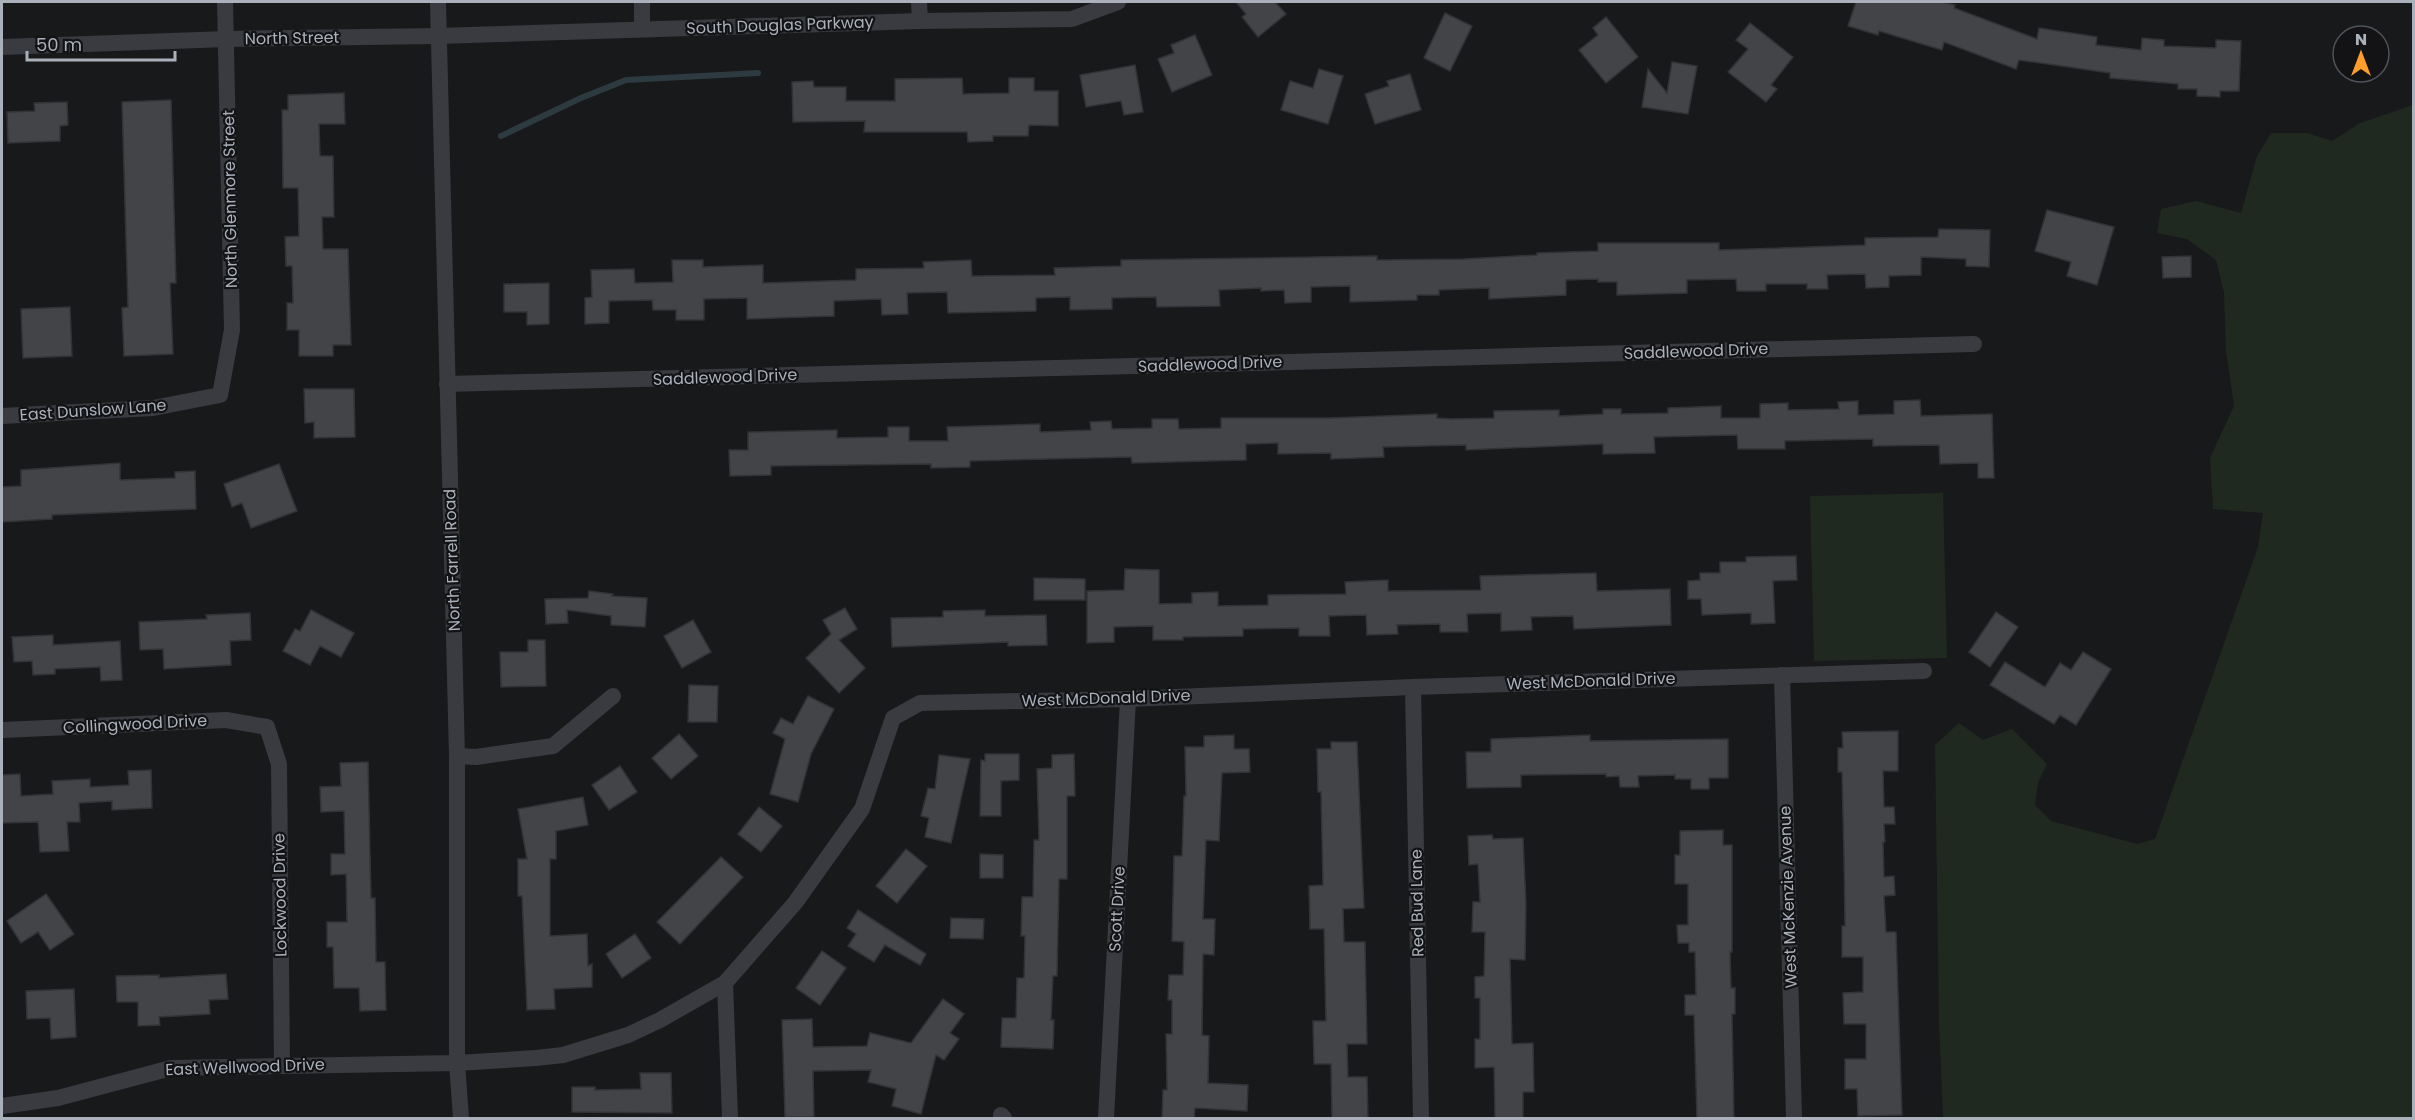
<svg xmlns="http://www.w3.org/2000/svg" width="2415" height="1120" font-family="Poppins,sans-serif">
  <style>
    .green { fill: #202920 }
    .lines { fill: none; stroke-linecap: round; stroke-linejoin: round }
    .stream { stroke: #2d3a40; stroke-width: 6 }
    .building { fill: #424448; stroke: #323337; stroke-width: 1.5 }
    .street { stroke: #393b40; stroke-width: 16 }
    .labels { text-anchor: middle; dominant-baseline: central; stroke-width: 4.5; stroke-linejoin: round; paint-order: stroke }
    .street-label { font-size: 16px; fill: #aab1bb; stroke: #131316 }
  </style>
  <rect width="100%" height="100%" fill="#18191b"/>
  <g class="green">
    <path d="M2413,105V1118H1943L1939,1021L1935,745L1959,723L1983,740L2012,729L2047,764L2038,783L2035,805L2051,821L2137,844L2155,839L2258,547L2263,513L2213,509L2210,458L2234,406L2226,351L2224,292L2216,260L2187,239L2157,233L2161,209L2196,201L2241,213L2257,156L2271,133H2307L2332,141L2360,123Z"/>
    <path d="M1943,493L1947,658L1814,661L1810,496Z"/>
  </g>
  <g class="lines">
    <path class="stream" d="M501,136L581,98L626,80L758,73"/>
  </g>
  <g class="building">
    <path d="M1236,2H1275L1286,14L1258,37L1242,17L1246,14Z"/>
    <path d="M1856,2H1942L1955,5L1954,8L2037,39L2039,28L2097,37L2096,45L2141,50L2142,38L2164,40V46L2216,48V40L2241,41L2239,91H2220V97L2197,96V89H2178V84L2110,78V73L2019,60L2016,69L1944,42L1942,50L1879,31L1878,35L1848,26Z"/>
    <path d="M1445,13L1472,26L1450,71L1424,58Z"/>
    <path d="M1606,17L1638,57L1606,83L1579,50L1598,35L1593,28Z"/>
    <path d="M1750,23L1793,57L1771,85L1777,89L1766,102L1728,72L1748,49L1736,40Z"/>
    <path d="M1195,35L1212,75L1172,92L1158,59L1174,53L1171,45Z"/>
    <path d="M1672,62L1697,66L1688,114L1642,107L1648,69L1667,93Z"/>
    <path d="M1135,65L1143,112L1124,115L1121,101L1086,107L1080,75Z"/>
    <path d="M1319,69L1343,76L1328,124L1281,110L1290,81L1313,88Z"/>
    <path d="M1410,74L1421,110L1375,124L1365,94L1389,86L1387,81Z"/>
    <path d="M962,78L963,94L1009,93V78H1034V91H1058V126L1029,125L1028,136H993V141L968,142L967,132H864L865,121L793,122L792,82L813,81L814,87H846V101H895V79Z"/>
    <path d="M344,93L345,124H319L320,156H333L334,217H322L323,249H348L351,345H333V356H299V330H287V303H293L292,266H286L285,237L299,236L298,188H283L282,110H288V95Z"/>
    <path d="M171,100L176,283H170L173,354L124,356L122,308L128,307L122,102Z"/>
    <path d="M67,102L68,125L60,126V141L8,143L7,112L35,111L34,103Z"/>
    <path d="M2047,210L2114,227L2097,285L2067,276L2071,262L2035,251Z"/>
    <path d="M1939,229L1990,230L1989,267L1966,266V259L1921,257V275L1889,276V287L1866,288L1865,274L1827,275L1828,289H1807V284H1766V291H1737L1736,279L1687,280V293L1617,295V282H1598V279L1566,280V295L1489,299V288L1439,290V295H1417V300L1350,302V286L1311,287V302L1285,303L1284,290L1261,291V288L1219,290L1220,306L1157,307L1156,297L1112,298V309L1070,310V297L1036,298V311L948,313L947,292L907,293L908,314L882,315L881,299L834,301V316L747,319V298L704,299V320H676V310H653L652,300L609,301V323L585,324V298L592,297L591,270L634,269L635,283L673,282L672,260H703V267L763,265V283L856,280V269L924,268L923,262L971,260L972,276L1055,275L1054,268L1121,266V260L1377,256V260L1464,259L1537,255V253L1598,251V243H1719V250L1865,245V238L1938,237Z"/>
    <path d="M2191,256V277L2163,278L2162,257Z"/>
    <path d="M549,283V324L527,325V312H504V284Z"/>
    <path d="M70,307L72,356L23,358L21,309Z"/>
    <path d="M304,389H354L355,437L314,438V422L305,423Z"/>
    <path d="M1920,400L1921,416L1992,414L1994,478H1978V463L1940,464L1939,445L1873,446V439L1785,441V449H1738L1737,435L1654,437L1655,453L1603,454V444L1466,450V445L1383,447L1384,457L1331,459V453L1278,454V443L1246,444V460L1132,463L1131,457L970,461V467L931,468V464L771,466V475L730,476L729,450H748V432L837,430V438L888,437V427H909V441H948L947,427L1040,424V432L1091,430L1090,422L1111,421L1112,429L1152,428V419H1178L1179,429L1221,428V418H1330L1437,414V418L1452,419L1494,418V411L1559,410V416L1603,414V409H1621V414L1668,413V408L1721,406V418H1760V404L1788,403V410L1839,409L1838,402L1858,401V415L1894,414V401Z"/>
    <path d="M120,463V480L175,478V472L195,471L196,509L52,515V519L2,522V487L21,486V470Z"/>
    <path d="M279,464L297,511L251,528L242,503L232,507L224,484Z"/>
    <path d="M1796,556L1797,580L1773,581L1775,623L1751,624V613L1702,615L1701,599H1688V581L1700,580V573H1720V562H1746V557Z"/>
    <path d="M1125,569L1159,570V604L1192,603V593L1218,592V606L1268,605V595L1346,594L1345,582L1388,580V591L1481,590L1480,576L1596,573L1597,591L1670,589L1671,625L1574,629L1573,616L1531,617L1532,630L1501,631V613L1467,614L1468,632H1440V624L1397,625L1398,634L1367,635L1366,615L1329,616L1330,636H1299V628L1243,629V636L1183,637V640H1153V626L1114,627V642L1087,643V591L1124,590Z"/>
    <path d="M1034,578L1085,579V600H1034Z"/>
    <path d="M589,591L613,594L612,596L647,598L645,627L611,625V616L567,610L568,623L546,624L545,599L588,598Z"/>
    <path d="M845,608L857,629L839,640L865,668L839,693L806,658L831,634L823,620Z"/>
    <path d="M311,610L354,633L341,657L320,646L310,665L283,651L295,629L300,631Z"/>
    <path d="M985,610V616L1046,615L1047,645L1008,646V642L892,647L891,618L943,617V611Z"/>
    <path d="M1996,612L2018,627L1990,667L1969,652Z"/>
    <path d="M250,613L251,640L230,641L231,665L164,669L163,649L140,650L139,622L207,619L206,615Z"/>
    <path d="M693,620L711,652L682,668L664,636Z"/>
    <path d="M53,635V645L120,641L122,680L101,681L100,667L55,669V674L33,675L32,661L14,662L12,637Z"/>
    <path d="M528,640H545L546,686L501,687L500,652H528Z"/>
    <path d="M2083,652L2111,669L2076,725L2060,715L2054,724L1990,685L2005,662L2045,687L2060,663L2071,670Z"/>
    <path d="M689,685L718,686L717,722H688Z"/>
    <path d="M808,696L834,709L811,754L798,802L770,794L785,739L773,733L781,718L793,724Z"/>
    <path d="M1898,731V771H1883L1884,807H1894L1895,824H1884L1885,842H1883L1884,877L1894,876L1895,895L1884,896L1886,932H1896L1902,1115L1858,1116L1857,1089H1845V1059H1866V1024H1844L1843,993L1863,992V957H1842V926H1845L1844,858L1842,772H1838V748H1843L1842,732Z"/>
    <path d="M679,734L698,756L671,779L652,758Z"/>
    <path d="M1234,735V749H1249L1250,772L1222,773L1219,841L1206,840L1203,919H1215L1214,955L1203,954L1202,1035L1209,1036L1208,1083L1248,1085L1247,1111L1195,1108L1194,1119H1162L1163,1090H1167L1166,1034H1172V1000H1168L1169,975H1183L1184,942L1172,941L1174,856H1182L1184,796H1186L1185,747H1204V736Z"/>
    <path d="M1590,735V741L1728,739V778H1709V789H1691V779H1675V775L1638,776L1639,787H1620L1619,776L1606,777V774L1521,775V787L1467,788L1466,752H1491V739Z"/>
    <path d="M1331,742H1357L1364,908L1343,909L1344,942H1365L1367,1044H1347L1348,1077H1367L1368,1119H1332L1331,1064H1314L1313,1021H1326L1324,929H1310L1309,886L1323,885L1321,792H1318L1317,749H1331Z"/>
    <path d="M985,754H1019V780L1001,781V816H980L981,760L985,761Z"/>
    <path d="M1074,754L1075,796H1067V879H1059L1057,976H1053L1051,1020H1054L1053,1049L1001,1047L1002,1018H1016L1017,978H1024L1025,936H1021L1022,897H1033L1034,840H1039L1037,769L1052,768V755Z"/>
    <path d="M939,755L970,759L951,843L925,837L929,818L921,816L928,788L935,789Z"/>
    <path d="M368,762L371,898H375L376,962H385L386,1010L360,1011L359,988H334L333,947H327V922H347L346,874L331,875V854H345L344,811L321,812L320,787L341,786L340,763Z"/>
    <path d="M620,766L637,792L609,810L592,785Z"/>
    <path d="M151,770L152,808L112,810V801L79,803L80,822H67L69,851L40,852L38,822L2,823V775L20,774L21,796L53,794L52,781L90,779V787L129,785L128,771Z"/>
    <path d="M583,797L588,825L556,831V859H550V936L587,934L588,966L592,964V987L554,989L555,1009L527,1010L522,896H518V859H527L518,809Z"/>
    <path d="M759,807L782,826L761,852L738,834Z"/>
    <path d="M1723,830V845H1732V952H1730L1731,988H1735V1014H1732L1734,1119H1697L1694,1015H1685V995H1696L1695,952H1689V943H1678L1677,925H1688V884H1675V855H1680V831Z"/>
    <path d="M1492,835L1493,839L1523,838L1526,905L1525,960L1510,959L1512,1044L1533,1043L1534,1092H1523V1119H1495L1494,1067L1475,1068V1039H1480V998H1475V977L1484,976L1485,932H1472L1473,902H1480L1478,864L1469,865L1468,836Z"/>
    <path d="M906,849L927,866L897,903L876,886Z"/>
    <path d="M980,854L1003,855V878H980Z"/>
    <path d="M721,857L743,877L680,944L657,922Z"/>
    <path d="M46,894L74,934L50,950L38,932L21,943L7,921Z"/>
    <path d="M858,910L926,954L920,965L885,945L874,962L848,946L856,934L847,928Z"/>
    <path d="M951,918L984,919L983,939L950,938Z"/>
    <path d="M635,934L651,958L622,978L606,954Z"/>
    <path d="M822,951L846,968L820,1005L796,988Z"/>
    <path d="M226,974L228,999L209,1000L210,1014L159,1017L160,1025L138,1026V1002H117L116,976L159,975V978Z"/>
    <path d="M74,989L76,1037L51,1039L50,1018L27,1019L26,991Z"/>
    <path d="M943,999L964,1014L950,1033L959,1039L944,1060L936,1055L921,1114L892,1106L896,1089L868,1082L871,1070L813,1071L814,1117H785L782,1020L812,1019L813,1047L867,1046L870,1033L911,1043Z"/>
    <path d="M640,1073H671L672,1113L572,1112V1087H595V1090L641,1089Z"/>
  </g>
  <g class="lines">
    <g class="street">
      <path d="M438,2L457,756V1063L461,1118"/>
      <path d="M642,2V29"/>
      <path d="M919,2L920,21"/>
      <path d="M2,47L227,39L438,36L920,21L1072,19L1118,2"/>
      <path d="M447,384L1974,344"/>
      <path d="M2,416L153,408L220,395L232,330L225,2"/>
      <path d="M1782,675L1794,1118"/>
      <path d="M1413,687L1421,1118"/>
      <path d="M2,730L226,720L267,727L279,764L282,1065"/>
      <path d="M457,756L476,757L553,746L613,696"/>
      <path d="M725,983L730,1118"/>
      <path d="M2,1106L58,1098L171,1068L457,1063L536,1058L563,1055L628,1035L660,1020L725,983L795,903L862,809L893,718L920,703L1128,699L1413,687L1924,671"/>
      <path d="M1001,1115L1004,1118"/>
      <path d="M1106,1118L1128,699"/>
    </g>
  </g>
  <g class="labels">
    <g class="street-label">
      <text transform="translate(780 25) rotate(-2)">South Douglas Parkway</text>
      <text transform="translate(292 38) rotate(-1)">North Street</text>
      <text transform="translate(230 199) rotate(-91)">North Glenmore Street</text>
      <text transform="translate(1696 351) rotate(-2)">Saddlewood Drive</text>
      <text transform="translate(1210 364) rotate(-2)">Saddlewood Drive</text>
      <text transform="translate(725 377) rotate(-2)">Saddlewood Drive</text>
      <text transform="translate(93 410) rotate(-4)">East Dunslow Lane</text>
      <text transform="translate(452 560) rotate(-92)">North Farrell Road</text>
      <text transform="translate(1591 681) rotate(-2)">West McDonald Drive</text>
      <text transform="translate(1106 698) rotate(-2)">West McDonald Drive</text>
      <text transform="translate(135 724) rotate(-3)">Collingwood Drive</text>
      <text transform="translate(280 895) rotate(-91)">Lockwood Drive</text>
      <text transform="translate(1788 897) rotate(-92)">West McKenzie Avenue</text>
      <text transform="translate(1417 903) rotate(-91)">Red Bud Lane</text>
      <text transform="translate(1117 909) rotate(-87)">Scott Drive</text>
      <text transform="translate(245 1067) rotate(-2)">East Wellwood Drive</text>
    </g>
  </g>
  <rect width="2415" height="1120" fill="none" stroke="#aab1bb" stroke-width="6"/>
  <g transform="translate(2361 54)"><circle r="28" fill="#131316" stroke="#4f5258" stroke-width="1.5"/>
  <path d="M0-4.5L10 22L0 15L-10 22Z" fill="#ff9d2c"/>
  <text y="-9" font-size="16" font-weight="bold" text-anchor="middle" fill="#aab1bb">N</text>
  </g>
  <path d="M27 51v9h148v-9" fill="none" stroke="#aab1bb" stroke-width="3"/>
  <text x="36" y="51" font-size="18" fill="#aab1bb" stroke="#131316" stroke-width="4.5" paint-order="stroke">50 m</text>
</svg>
